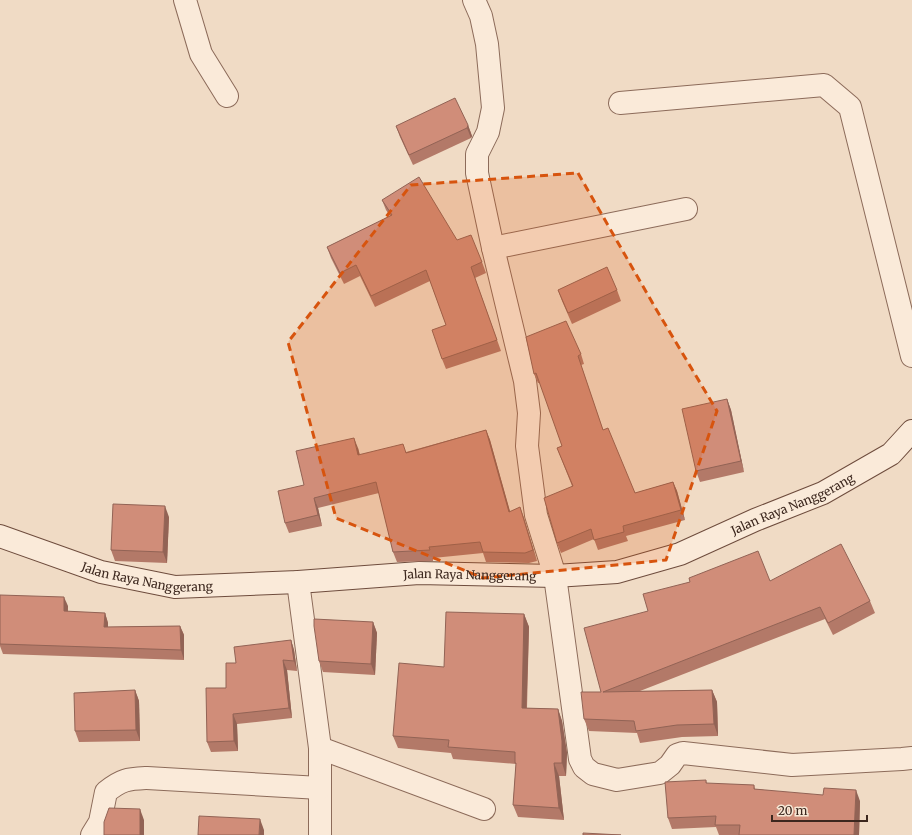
<svg xmlns="http://www.w3.org/2000/svg" width="912" height="835" font-family="Merriweather,serif">
  <style>
    .lines { fill: none; stroke-linecap: round; stroke-linejoin: round }
    .street-casing { stroke: #8c6b5a; stroke-width: 24 }
    .secondary-casing { stroke: #6e4c3d; stroke-width: 24 }
    .street { stroke: #faead9; stroke-width: 22 }
    .secondary { stroke: #faead9; stroke-width: 22 }
    .wall { fill: #b37968 }
    .shaded-wall { fill: #926355 }
    .building { fill: #d08d79; stroke: #926355 }
    .marked { fill: #d7540e; fill-opacity: 0.2; stroke: #d7540e; stroke-width: 3; stroke-dasharray: 8 5; stroke-linejoin: round }
    .labels { text-anchor: middle; dominant-baseline: central; stroke-width: 4; stroke-linejoin: round; paint-order: stroke }
    .street-label { font-size: 12px; fill: #3c271e; stroke: #f7e7d5 }
  </style>
  <rect width="100%" height="100%" fill="#f0dbc5"/>
  <g class="lines">
    <defs>
      <g id="street">
        <path d="M185,0L201,54L227,96"/>
        <path d="M474,0L481,16L487,44L493,108L488,132L477,154V173L493,248L525,381L529,413L527,446L536,515L555,576L580,759L584,767L593,774L617,780L660,773L670,765L677,755L683,753L792,765L902,759L912,758"/>
        <path d="M620,103L824,85L850,107L912,356"/>
        <path d="M493,248L686,209"/>
        <path d="M298,582L320,748V835"/>
        <path d="M320,748L484,809"/>
        <path d="M92,835L100,822L106,792C122,779 128,779 147,778L320,788"/>
      </g>
      <g id="secondary">
        <path id="s1" d="M0,536L101,572L175,587L298,582L419,573L555,576L617,572L680,554L755,520L823,493L891,454L912,431"/>
      </g>
    </defs>
    <use href="#street" class="street-casing"/>
    <use href="#secondary" class="secondary-casing"/>
    <use href="#street" class="street"/>
    <use href="#secondary" class="secondary"/>
  </g>
  <g class="wall">
    <path d="M468,125L472,136L471,138L413,165L400,137L396,126Z"/>
    <path d="M382,200L457,240L482,262L486,273L475,278L501,351L446,369L442,359L446,325L430,281L375,307L360,276L344,284L331,258L327,247L390,216L386,210Z"/>
    <path d="M558,290H617L621,301L572,324L562,301Z"/>
    <path d="M581,354L584,364L581,365L603,430L635,493L673,482L677,491L685,520L626,536L628,541L598,550L594,539L561,553L557,543L572,486L557,448L562,446L540,383H538L534,374Z"/>
    <path d="M727,399L731,410L744,472L700,482L696,471Z"/>
    <path d="M486,430L490,440L510,512L520,507L537,561L529,563L486,562L483,553L433,558V561L397,562L393,552L379,493L318,508L322,526L289,533L285,523L358,448L360,455L406,452Z"/>
    <path d="M169,517L167,563L115,561L111,550Z"/>
    <path d="M770,581L870,601L875,613L833,635L825,619L640,691L712,690L717,702L718,736L682,737L640,743L637,733L589,731L584,719L601,692Z"/>
    <path d="M68,606V612L105,613L108,623V627L180,626L184,635V660L3,654L0,646V612Z"/>
    <path d="M524,614L529,627L527,708L558,709L562,721L567,753L566,776H559L564,820L518,817L513,805L516,764L453,759L451,753L398,748L393,736L444,667Z"/>
    <path d="M373,622L377,633L375,675L323,672L319,661Z"/>
    <path d="M291,640L294,650L297,671L287,670L292,718L237,724L238,751L211,752L207,742L226,688L236,663Z"/>
    <path d="M135,690L139,701L140,741L79,742L75,731Z"/>
    <path d="M706,780L707,784L754,785L755,789L860,801L859,835H719L716,827L672,829L668,818Z"/>
  </g>
  <g class="shaded-wall">
    <path d="M468,125L472,136L471,138L467,128Z"/>
    <path d="M727,399L731,410L744,472L741,461Z"/>
    <path d="M486,430L490,440L513,522L509,512Z"/>
    <path d="M354,438L358,448L362,466L358,455Z"/>
    <path d="M673,482L677,491L685,520L681,510Z"/>
    <path d="M314,498L318,508L322,526L318,515Z"/>
    <path d="M165,506L169,517L167,563L163,552Z"/>
    <path d="M520,507L524,518L537,561L533,550Z"/>
    <path d="M64,597L68,606L67,621L64,611Z"/>
    <path d="M105,613L108,623V637L104,627Z"/>
    <path d="M524,614L529,627L526,721L522,708Z"/>
    <path d="M373,622L377,633L375,675L371,664Z"/>
    <path d="M180,626L184,635V660L181,650Z"/>
    <path d="M291,640L294,650L297,671L294,661Z"/>
    <path d="M283,660L287,670L292,718L289,708Z"/>
    <path d="M135,690L139,701L140,741L136,730Z"/>
    <path d="M712,690L717,702L718,736L714,724Z"/>
    <path d="M558,709L562,721L567,753L566,776L562,763Z"/>
    <path d="M233,714L237,724L238,751L234,741Z"/>
    <path d="M554,763L559,776L564,820L559,808Z"/>
    <path d="M856,790L860,801L859,835H854Z"/>
    <path d="M140,809L144,820V835H140Z"/>
    <path d="M260,819L264,830V835H259Z"/>
  </g>
  <g class="building">
    <path d="M455,98L468,125L467,128L409,155L396,126Z"/>
    <path d="M419,177L457,240L471,235L482,262L471,267L497,340L442,359L432,330L446,325L426,270L371,296L356,265L340,273L327,247L392,215L382,200Z"/>
    <path d="M607,267L617,290L568,313L558,290Z"/>
    <path d="M566,321L581,354L578,356L603,430L608,428L635,493L673,482L681,510L623,526L624,532L594,540L591,529L557,543L544,498L573,486L557,448L562,446L536,373L534,374L526,337Z"/>
    <path d="M727,399L741,461L696,471L682,409Z"/>
    <path d="M486,430L509,512L520,507L533,550L525,553L483,552L480,542L429,547L430,550L393,552L376,482L314,498L318,515L285,523L278,491L304,485L296,451L354,438L358,455L403,444L406,453Z"/>
    <path d="M113,504L165,506L163,552L111,550Z"/>
    <path d="M841,544L870,601L828,623L820,607L603,692L712,690L714,724L677,725L636,731L634,721L584,719L581,692H601L584,628L648,611L643,594L690,582L689,578L758,551L770,581Z"/>
    <path d="M0,595L64,597V611L105,613L104,627L180,626L181,650L0,644Z"/>
    <path d="M446,612L524,614L522,708L558,709L562,741V763H554L559,808L513,805L516,763H515V752L448,747L449,740L393,736L399,663L444,667Z"/>
    <path d="M314,619L373,622L371,664L319,661L314,626Z"/>
    <path d="M291,640L294,661L283,660L289,708L233,714L234,741L207,742L206,688H226V663H236L234,647Z"/>
    <path d="M135,690L136,730L75,731L74,693Z"/>
    <path d="M706,780V783L754,785V789L823,795L824,788L856,790L854,835H739L740,825H715L716,816L668,818L665,782Z"/>
    <path d="M109,808L140,809V835H104V822Z"/>
    <path d="M199,816L260,819L259,835H198Z"/>
    <path d="M583,833L621,835H583Z"/>
  </g>
  <path class="marked" d="M578,173L656,309L717,411L666,560L483,578L336,518L288,342L411,185Z"/>
  <g class="labels">
    <g class="street-label">
      <text stroke="none"><textPath href="#s1" startOffset="814">Jalan Raya Nanggerang</textPath></text>
      <text stroke="none"><textPath href="#s1" startOffset="154">Jalan Raya Nanggerang</textPath></text>
      <text stroke="none"><textPath href="#s1" startOffset="478">Jalan Raya Nanggerang</textPath></text>
    </g>
  </g>
  <path d="M772 815v6h95v-6" fill="none" stroke="#3c271e" stroke-width="2"/>
  <text x="778" y="815" font-size="12" fill="#3c271e" stroke="#f7e7d5" stroke-width="3" paint-order="stroke">20 m</text>
</svg>
